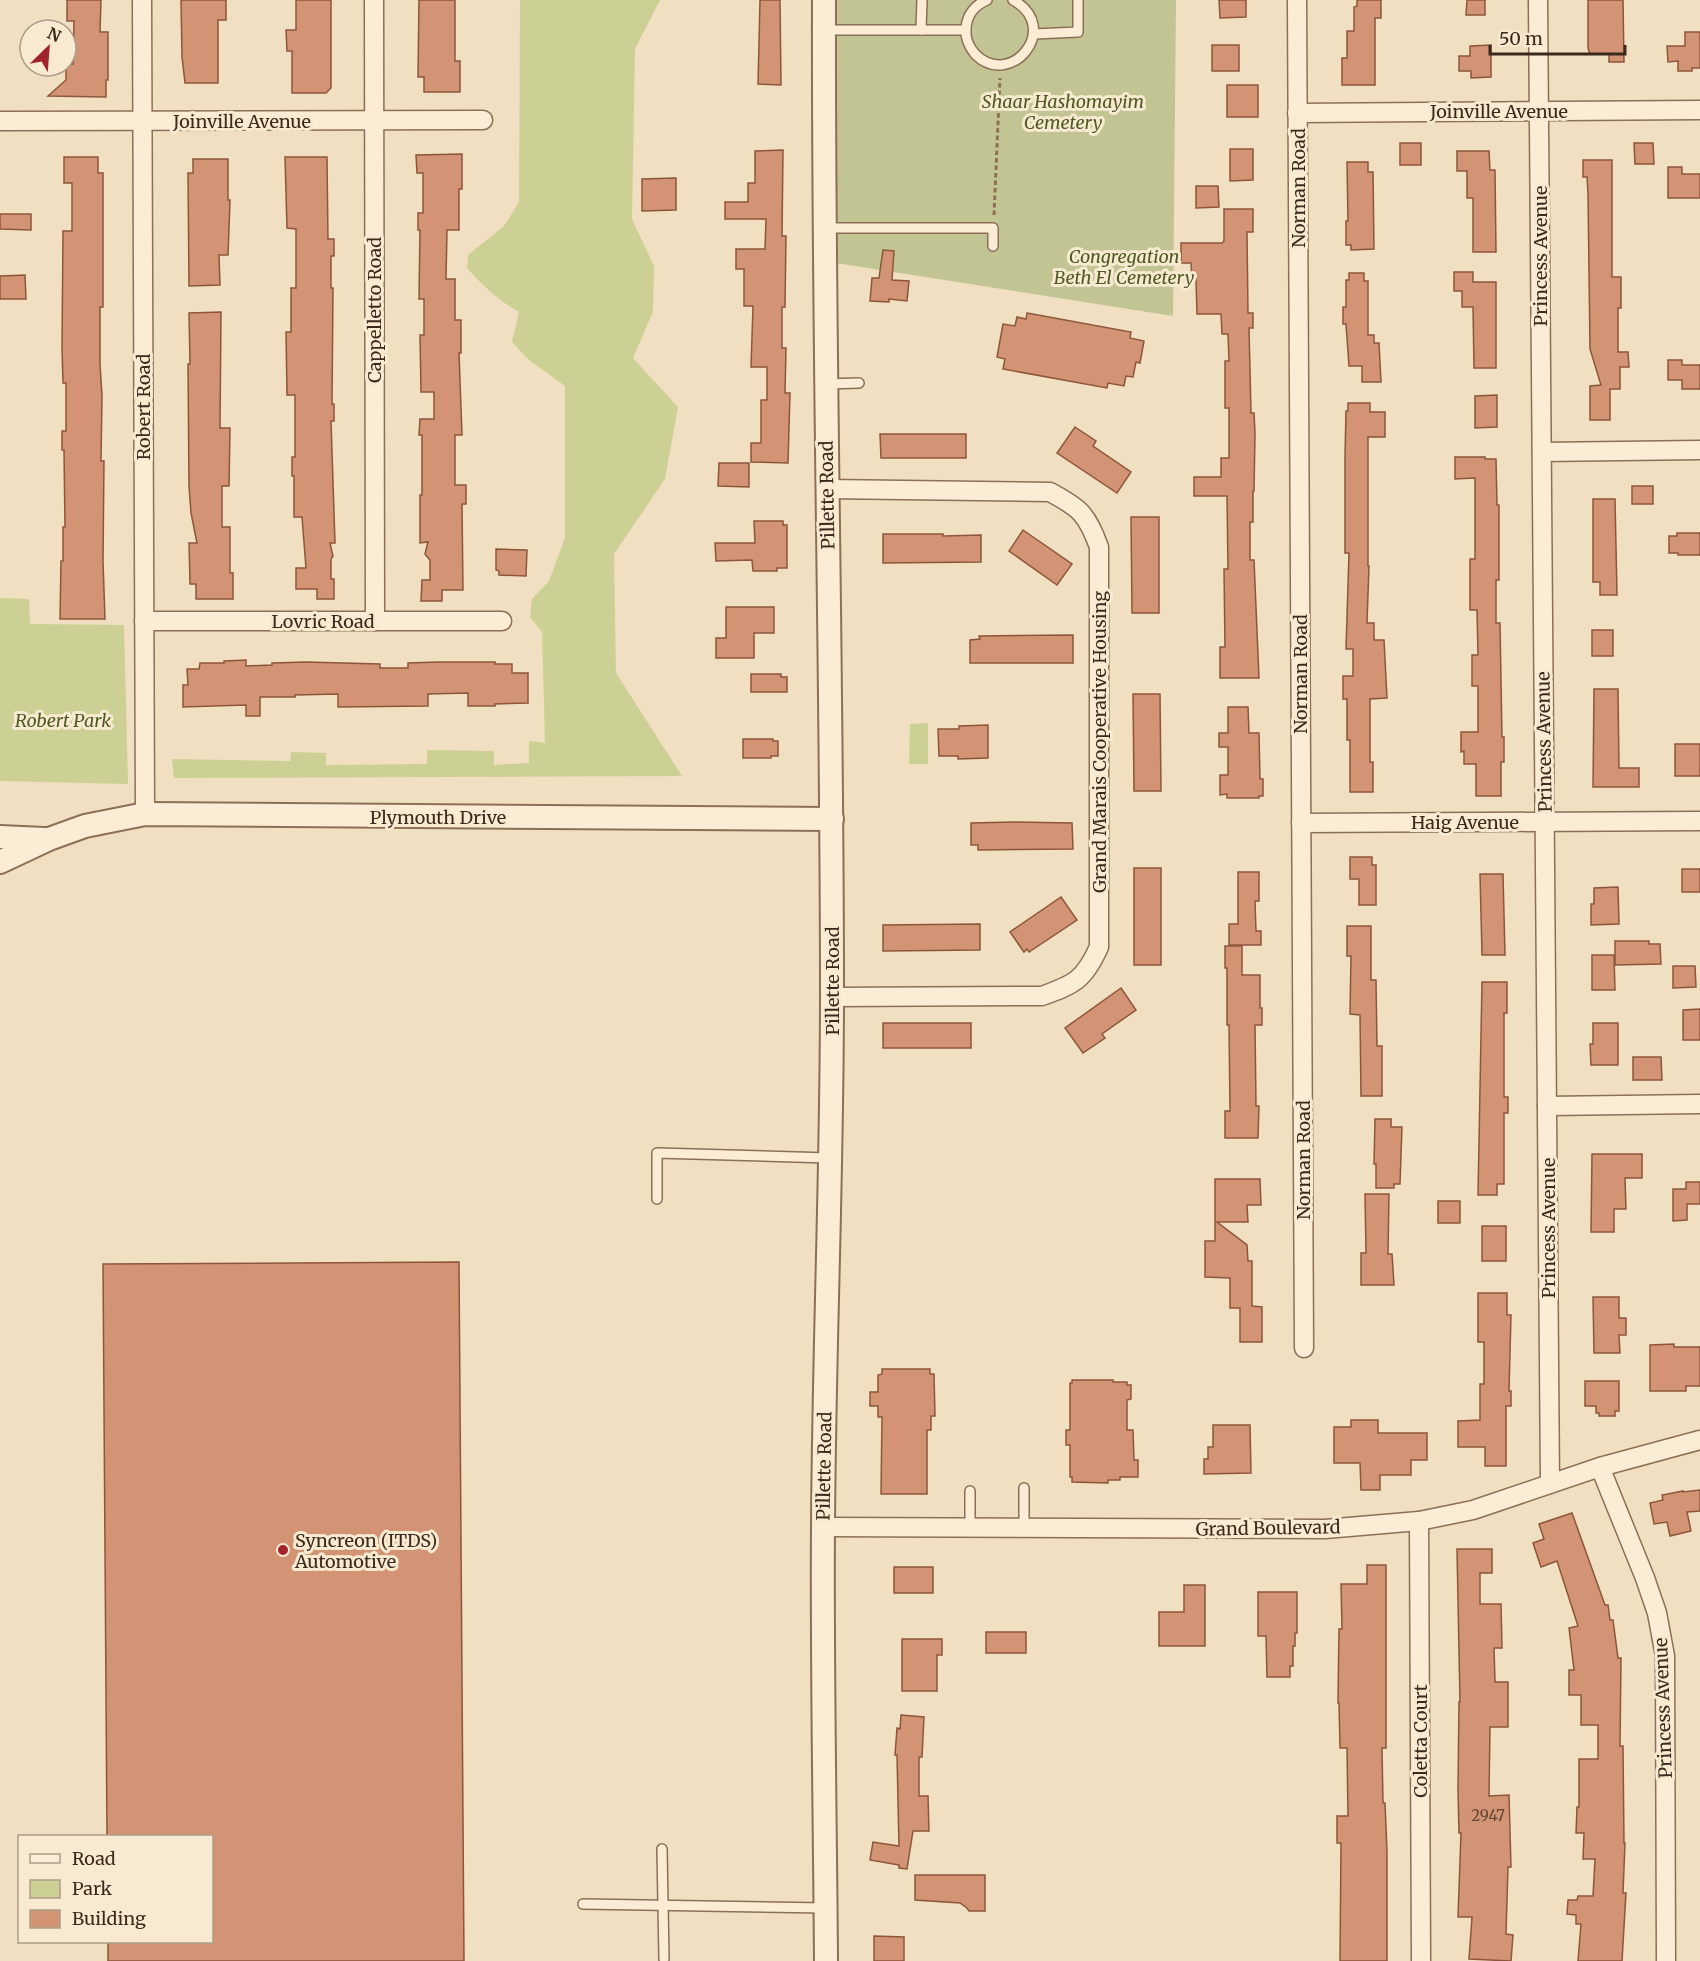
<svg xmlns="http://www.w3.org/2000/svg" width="1700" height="1961" font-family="Merriweather,serif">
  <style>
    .green { fill: #cdd094 }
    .cemetery { fill: #c2c494 }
    .building { fill: #d29474; stroke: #8d563b; stroke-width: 1.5 }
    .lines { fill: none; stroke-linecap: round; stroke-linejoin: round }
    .service-casing { stroke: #8c6f57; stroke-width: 12 }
    .minor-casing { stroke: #8c6f57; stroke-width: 21 }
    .tertiary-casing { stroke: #8c6f57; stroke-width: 26 }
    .path { stroke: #8c6f57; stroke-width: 3; stroke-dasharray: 4.5 3; stroke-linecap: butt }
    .service { stroke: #fbedd5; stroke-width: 9 }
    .minor { stroke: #fbedd5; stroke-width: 18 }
    .tertiary { stroke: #fbedd5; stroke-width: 22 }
    .poi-dot { fill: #a0232d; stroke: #f8ead1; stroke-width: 2 }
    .labels { text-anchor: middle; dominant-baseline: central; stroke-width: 6; stroke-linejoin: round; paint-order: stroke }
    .number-label { font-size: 15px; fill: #614433 }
    .park-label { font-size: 18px; font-style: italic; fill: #4f5922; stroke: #f8ead1 }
    .street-label { font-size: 18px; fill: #3b291d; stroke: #f8ead1 }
    .poi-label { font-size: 18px; fill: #3b291d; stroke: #f8ead1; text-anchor: start }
  </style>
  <rect width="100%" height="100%" fill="#f1dfc1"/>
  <g class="green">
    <path d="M520,0H660L635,49L632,219L654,266L653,312L633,358L678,407L665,479L614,554L616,673L682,776L174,778L172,759L290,761L291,752L326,753V765L427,764V750L494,751V765L529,763V741L545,743L542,632L530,617L532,599L549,581L565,538V386L529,360L512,342L519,312C498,300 483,286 467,268L468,255L504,226L519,202Z"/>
    <path d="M0,598L29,599L30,624L124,625L128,784L0,781Z"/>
    <path d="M928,723V764H909L910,724Z"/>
  </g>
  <path class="cemetery" d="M835,0H1176L1173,316L836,263Z"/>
  <g class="building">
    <path d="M67,0H101L100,32H108V80H106V97L48,96L66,80V64H73L74,21H67Z"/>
    <path d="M181,0H226V20H218V83H185L182,57Z"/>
    <path d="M296,0H331V88L326,93H292V51H287L286,30H296Z"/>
    <path d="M419,0H455V61H460V92H424V77H418Z"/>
    <path d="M760,0H780L781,85L758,84Z"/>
    <path d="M1219,0H1246V17L1220,18Z"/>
    <path d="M1357,0H1381V18H1375V85H1342V58H1347V31H1354V7L1357,6Z"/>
    <path d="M1467,0H1485V15H1466Z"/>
    <path d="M1588,0H1623L1624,62H1609V54H1590L1588,48Z"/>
    <path d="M1685,32H1700V68H1692V71H1678V61L1668,62L1667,46H1685Z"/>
    <rect x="1212" y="45" width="27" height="26"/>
    <path d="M1491,45V77L1471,78V71H1459V56H1470V46Z"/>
    <rect x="1227" y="85" width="31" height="32"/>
    <rect x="1400" y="143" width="21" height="22"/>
    <path d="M1634,143H1653L1654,164H1635Z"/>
    <path d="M1230,149H1253V180L1230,181Z"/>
    <path d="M783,150L782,236H786L785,307H782V348H786L785,393H790L788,463L751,462V443H761V400H767V367H751L753,306H744V269H736V249H765L766,219H725V202H748V183H755V151Z"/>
    <path d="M1457,151H1489L1490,170H1495L1496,252H1473V198H1467V171H1457Z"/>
    <path d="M462,154V189H459V230H447L446,279H455V320H461V353H459L462,435H455V485H466V504H462L463,590H442V601H421L422,580H430V560L425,554L428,542L420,543V495H422V435H419L420,419H434V392H421L420,335H424V299H419L420,230H418V213H423V173H417L416,155Z"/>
    <path d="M64,157H98V173H103V307H100V364L102,396L101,461H104L103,561L105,619H60L61,561H63V527H65L64,450H62V431H66V383H63L62,348L63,231H72V183H64Z"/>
    <path d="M285,157H327L328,239H334V256H331V288H333L332,404H334V421H331L335,543H330L333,556L331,559V579H334V599H317V589H296V568H306L302,517H294V476H292V457H295V395H287L286,332H291V288H296V229L287,228Z"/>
    <path d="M193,159H228V200H230L228,255H219L220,285L189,286L188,173H193Z"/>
    <path d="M1583,160H1612V277H1621V308H1618V352H1628L1629,367H1620V389H1610V420H1590V386L1601,385L1590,349L1588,194L1587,177H1583Z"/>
    <path d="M1347,162H1368V172H1373L1374,249L1351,250V245H1346V221H1348Z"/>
    <path d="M1668,167H1682V174H1700V198H1668Z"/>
    <path d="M676,178V210L642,211V179Z"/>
    <path d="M1196,186H1218L1219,207L1196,208Z"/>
    <path d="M1224,209H1253V232H1247L1248,313H1253V328H1249L1251,413H1254L1255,433L1254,491H1253V522H1250V560H1254L1259,678H1220V647H1225L1224,569H1228L1227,496H1194V477H1221V458H1229V408H1225V361H1229L1228,334H1222L1221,314H1197L1196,279H1192L1191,263H1181V243H1222L1224,241Z"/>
    <path d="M0,214H31V230L0,229Z"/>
    <path d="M883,250L894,251L892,280L909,281L907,301L889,299V302L870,301L872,278H879Z"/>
    <path d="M1454,272H1473V282H1496V368H1474L1473,307H1462V291H1454Z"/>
    <path d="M1349,273H1364V281H1368V335H1374V343H1379L1381,382H1362V366H1349L1346,324H1343V307H1346V280H1349Z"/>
    <path d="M25,275L26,299H0V276Z"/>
    <path d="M221,312L220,428H230L229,486H222V527H230V573H233V599H196V584H190L189,543H197L191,513L189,486L188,364H190L189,313Z"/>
    <path d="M1027,313L1131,332L1130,338L1144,341L1140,363L1136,362L1133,377L1126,376L1124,386L1108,383L1107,388L1003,369L1005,359L997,357L1003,324L1015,326L1017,317L1026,319Z"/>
    <path d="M1668,360H1682V365H1700V389H1682V380H1668Z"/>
    <path d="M1497,395V427L1475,428V396Z"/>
    <path d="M1348,403H1370V412H1385V437H1368V566H1369L1367,623H1374V640H1384L1387,698L1370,699V762H1373V792H1350V740H1347V699H1343V676H1353V649H1346L1349,553H1345V457L1346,411H1348Z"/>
    <path d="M1075,427L1096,441L1093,446L1131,472L1117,493L1057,453Z"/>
    <path d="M880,434H966V458H881Z"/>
    <path d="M1455,457H1485V459H1496L1497,505H1499V580H1496V623H1500L1502,737H1504V762H1501V796H1476V764H1464V751L1461,752V732H1478V686H1472V655H1478L1477,610H1470V559H1475V478L1455,479Z"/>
    <path d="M719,463H749V487L718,486Z"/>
    <rect x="1632" y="486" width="21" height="18"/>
    <path d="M1593,499H1615L1617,595H1600V582H1593Z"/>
    <path d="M1131,517H1159V613H1132Z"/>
    <path d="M754,521H783V525H787V568H777V571H753L752,560L716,561L715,543H755Z"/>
    <path d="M1023,530L1072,564L1057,585L1009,551Z"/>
    <path d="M1677,533H1700V555H1678V553H1669V536H1677Z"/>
    <path d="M883,534H943V536L981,535V562L883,563Z"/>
    <path d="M496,549L527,550L526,576L499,575V571L496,570Z"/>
    <path d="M726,607H774V633H754V658H716V638H726Z"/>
    <rect x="1592" y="630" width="21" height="26"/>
    <path d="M1073,635V663H970V640L980,639L979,636Z"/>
    <path d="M246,660V666L272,665V663L306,662L380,664V668H408V663L439,662H495V664H512V673H528V703L495,704V706H468V693L428,694V706L338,707V694L295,695V697H260V716H246V705L183,707V685H188L187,669H199L200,663H224V661Z"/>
    <path d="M751,674H781V677H787V692H751Z"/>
    <path d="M1594,689H1618L1619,768H1639V787H1593Z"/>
    <path d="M1133,694H1160L1161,791H1134Z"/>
    <path d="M1228,707H1248L1249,733H1259L1260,779H1263V796H1259V798H1227V794L1220,795V775H1228V747H1219V733H1228Z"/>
    <path d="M988,725V758L958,759V756H939L938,729H959V726Z"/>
    <path d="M743,739H773V741H778V756H771V758H743Z"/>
    <rect x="1675" y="744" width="25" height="32"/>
    <path d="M1014,822L1072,823L1073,849L978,850V845H971V823Z"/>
    <path d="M1350,857H1372V865H1376V905H1359V879H1350Z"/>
    <rect x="1134" y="868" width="27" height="97"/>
    <rect x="1682" y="869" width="18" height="23"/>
    <path d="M1238,872H1259V901H1255L1256,931H1261V945H1229V924H1238Z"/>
    <path d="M1480,874H1503L1505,955H1482Z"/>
    <path d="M1618,887L1619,924L1591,925V904H1594V888Z"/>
    <path d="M1061,897L1077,920L1029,952L1027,949L1024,952L1010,932Z"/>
    <path d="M980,924V950L883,951V925Z"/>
    <path d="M1347,926H1371V980H1376L1377,1046H1382V1096H1361L1360,1015L1350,1014L1351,956H1347Z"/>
    <path d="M1615,941H1649V944H1660L1661,964L1615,965Z"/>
    <path d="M1225,946H1242V975H1260V1008H1262V1025H1255L1256,1106H1259L1258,1138H1225V1111H1230L1229,1025H1227V968H1225Z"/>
    <path d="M1592,955H1614L1615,990H1592Z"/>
    <path d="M1673,966H1695L1696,987L1673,988Z"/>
    <path d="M1482,982H1507V1013H1504V1097H1508V1113H1504V1184H1497V1195H1478Z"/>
    <path d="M1121,988L1136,1010L1102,1034L1105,1038L1083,1053L1065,1028Z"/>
    <path d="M1700,1009V1040H1683V1010Z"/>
    <rect x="883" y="1023" width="88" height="25"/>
    <path d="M1593,1023H1618V1065H1591L1590,1044H1593Z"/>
    <path d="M1633,1057H1661L1662,1080H1633Z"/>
    <path d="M1375,1119H1391V1127H1402L1400,1184H1394V1188H1376V1164H1374Z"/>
    <path d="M1592,1154H1642V1178H1625L1626,1209H1614V1232H1591Z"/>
    <path d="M1215,1179H1260L1261,1205H1247L1248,1222H1217L1247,1245L1248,1261H1252V1306L1262,1307V1342H1240V1308H1230V1278L1205,1277V1241H1215Z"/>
    <path d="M1686,1182H1700V1204H1687V1220L1673,1221V1189H1686Z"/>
    <path d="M1365,1194H1389L1388,1254H1392L1394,1285H1361V1253H1366Z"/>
    <rect x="1438" y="1201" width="22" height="22"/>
    <rect x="1482" y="1226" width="24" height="35"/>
    <path d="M459,1262L464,1961H108V1941H212V1836H107L103,1264Z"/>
    <path d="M1478,1293H1507V1315H1511L1509,1391H1511V1406H1506V1466H1485V1447H1458V1421L1480,1420V1384H1484V1342H1478Z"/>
    <path d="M1593,1297H1619V1318H1626V1335H1619L1620,1353H1594Z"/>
    <path d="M1674,1344V1347H1700V1386H1686V1391H1650V1345Z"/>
    <path d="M882,1369H930V1374H934L935,1416H931V1430H927V1494H881L882,1417H878V1406H870V1392H878V1375L882,1374Z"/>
    <path d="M1072,1380H1113V1382H1127V1385H1131V1399L1127,1400V1430H1133L1134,1460H1138V1477H1120V1480H1108V1483L1072,1482V1477H1070V1445H1066V1430H1070V1383H1072Z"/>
    <path d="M1585,1381H1619V1411H1615V1416H1599V1413H1596V1406H1585Z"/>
    <path d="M1351,1420H1378V1433H1427V1460H1411V1475H1380V1490H1361L1360,1463H1334V1427H1351Z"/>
    <path d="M1213,1425H1250L1251,1473L1204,1474V1459H1208V1447H1213Z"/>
    <path d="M1700,1490V1511L1687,1512L1691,1531L1670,1536L1667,1522L1654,1524L1650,1503L1663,1500L1662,1495L1683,1491V1492Z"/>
    <path d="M1572,1513L1605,1605H1608L1610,1620H1613L1618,1658H1621L1620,1746H1623L1624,1843H1625L1623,1893H1626L1622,1961H1578L1581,1924H1576V1915L1567,1914L1568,1900H1577L1578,1896H1593L1595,1859H1583L1584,1833H1576L1577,1807H1579V1759H1598V1725H1581V1695H1569V1670H1574L1569,1628L1578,1626L1557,1561L1541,1567L1533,1543L1544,1539L1539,1524Z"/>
    <path d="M1457,1549H1492V1573H1480V1604H1501L1502,1648H1494L1495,1682H1508V1727H1490L1489,1796L1509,1795L1511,1867H1508L1506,1934L1513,1935L1511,1961L1469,1959L1472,1917H1458L1461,1833H1459L1458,1789L1459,1702H1460Z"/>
    <path d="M1367,1565H1386V1748H1382L1383,1803H1385L1387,1851V1961H1340L1341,1843H1337V1816H1348L1347,1748H1340L1339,1703H1338L1339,1629H1342L1341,1584H1367Z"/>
    <rect x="894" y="1567" width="39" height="26"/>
    <path d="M1184,1585H1205V1646H1159V1612H1184Z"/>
    <path d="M1258,1592H1297V1633H1295V1646H1293V1666H1290V1677H1267L1266,1636H1258Z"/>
    <rect x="986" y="1632" width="40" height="21"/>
    <path d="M902,1639H942V1655H937V1691H902Z"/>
    <path d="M901,1715L924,1717L922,1757H919V1796H928L929,1831H913L907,1869L899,1868V1865L870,1860L873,1842L899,1846L897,1755H895L897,1728L900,1729Z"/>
    <path d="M915,1875H985V1911H969L967,1908L960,1903L915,1900Z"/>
    <path d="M874,1936L904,1937V1961H874Z"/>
  </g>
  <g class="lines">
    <defs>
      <g id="service">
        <path d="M987,0C975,5 967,15 966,28C965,37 969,47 975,54C1010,90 1063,28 1013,0"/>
        <path d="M824,30H966"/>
        <path d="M921,30L922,0"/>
        <path d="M1034,34L1078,32V0"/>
        <path d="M824,228H993V246"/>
        <path d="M826,384L859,383"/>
        <path d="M657,1199V1153L829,1158"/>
        <path d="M970,1491V1528"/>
        <path d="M1024,1528V1488"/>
        <path d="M662,1849L664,1959"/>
        <path d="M583,1904L826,1908"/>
      </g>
      <g id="minor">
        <path d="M142,0L145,814"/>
        <path d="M374,0L375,621"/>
        <path d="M1297,0L1304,1348"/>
        <path d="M1538,0L1550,1484"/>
        <path d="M1297,113L1700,110"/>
        <path d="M0,121L483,120"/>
        <path d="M1542,452L1700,450"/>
        <path d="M827,489L1050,492C1080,508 1087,514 1099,547V947C1084,980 1075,984 1042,996L832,997"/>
        <path d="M144,621H502"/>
        <path d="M1301,823L1700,821"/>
        <path d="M1547,1106L1700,1104"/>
        <path d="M1600,1467L1645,1578L1657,1613L1665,1656L1666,1961"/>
        <path d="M1419,1521L1421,1961"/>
        <path d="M823,1527L1325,1529L1419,1521L1473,1510L1600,1467L1700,1440"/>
      </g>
      <g id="tertiary">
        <path d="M824,0C823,332 832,664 832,995C832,1173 824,1350 823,1527C822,1672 825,1817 826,1961"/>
        <path d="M0,837L44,839"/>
        <path d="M0,862L49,839L85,826L145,814L832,819"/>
      </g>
    </defs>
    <use href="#service" class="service-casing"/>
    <use href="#minor" class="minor-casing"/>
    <use href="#tertiary" class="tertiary-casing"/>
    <path class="path" d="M994,215L1000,78"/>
    <use href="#service" class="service"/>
    <use href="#minor" class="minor"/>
    <use href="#tertiary" class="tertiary"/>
  </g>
  <circle class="poi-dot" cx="283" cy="1550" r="6"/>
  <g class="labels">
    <g class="number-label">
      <text x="1488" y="1815">2947</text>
    </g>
    <g class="park-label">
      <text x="1063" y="101">Shaar Hashomayim<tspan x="1063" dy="21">Cemetery</tspan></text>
      <text x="1124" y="256">Congregation<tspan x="1124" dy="21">Beth El Cemetery</tspan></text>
      <text x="63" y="720">Robert Park</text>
    </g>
    <g class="street-label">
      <text x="1499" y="111">Joinville Avenue</text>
      <text x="242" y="121">Joinville Avenue</text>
      <text transform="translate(1298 188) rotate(-90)">Norman Road</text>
      <text transform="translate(1540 256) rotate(-90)">Princess Avenue</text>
      <text transform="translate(374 310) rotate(-90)">Cappelletto Road</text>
      <text transform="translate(143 407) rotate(-90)">Robert Road</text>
      <text transform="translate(827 495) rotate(-91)">Pillette Road</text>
      <text x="323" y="621">Lovric Road</text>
      <text transform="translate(1300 674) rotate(-90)">Norman Road</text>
      <text transform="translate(1099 742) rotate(-90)">Grand Marais Cooperative Housing</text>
      <text transform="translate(1544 742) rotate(-91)">Princess Avenue</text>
      <text x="438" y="817">Plymouth Drive</text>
      <text x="1465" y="822">Haig Avenue</text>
      <text transform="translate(832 981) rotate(-90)">Pillette Road</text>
      <text transform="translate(1303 1160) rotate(-90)">Norman Road</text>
      <text transform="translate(1548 1228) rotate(-90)">Princess Avenue</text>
      <text transform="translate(824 1466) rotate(-89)">Pillette Road</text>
      <text transform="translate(1268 1528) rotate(-1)">Grand Boulevard</text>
      <text transform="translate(1663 1708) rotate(-92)">Princess Avenue</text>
      <text transform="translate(1420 1741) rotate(-90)">Coletta Court</text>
    </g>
    <g class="poi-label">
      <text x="295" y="1540">Syncreon (ITDS)<tspan x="295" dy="21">Automotive</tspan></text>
    </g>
  </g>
  <rect x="18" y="1835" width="195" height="108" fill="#f8ead1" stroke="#ac9d89" stroke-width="1.5"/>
  <rect x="30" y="1854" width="30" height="9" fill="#fbedd5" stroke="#ac9d89" stroke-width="1.5"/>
  <text x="72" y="1865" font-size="18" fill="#3b291d">Road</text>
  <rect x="30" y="1880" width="30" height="18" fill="#cdd094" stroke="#ac9d89" stroke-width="1.5"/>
  <text x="72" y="1895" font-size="18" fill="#3b291d">Park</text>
  <rect x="30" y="1910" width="30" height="18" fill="#d29474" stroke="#ac9d89" stroke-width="1.5"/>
  <text x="72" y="1925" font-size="18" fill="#3b291d">Building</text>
  <g transform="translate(48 48) rotate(25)"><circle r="28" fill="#f8ead1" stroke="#ac9d89" stroke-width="1.5"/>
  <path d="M0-4.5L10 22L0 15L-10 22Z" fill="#a0232d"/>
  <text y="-9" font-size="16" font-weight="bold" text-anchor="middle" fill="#3b291d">N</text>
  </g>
  <path d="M1490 45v9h135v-9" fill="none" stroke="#3b291d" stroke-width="3"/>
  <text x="1499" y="45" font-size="18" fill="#3b291d" stroke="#f8ead1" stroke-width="4.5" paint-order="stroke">50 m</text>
</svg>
